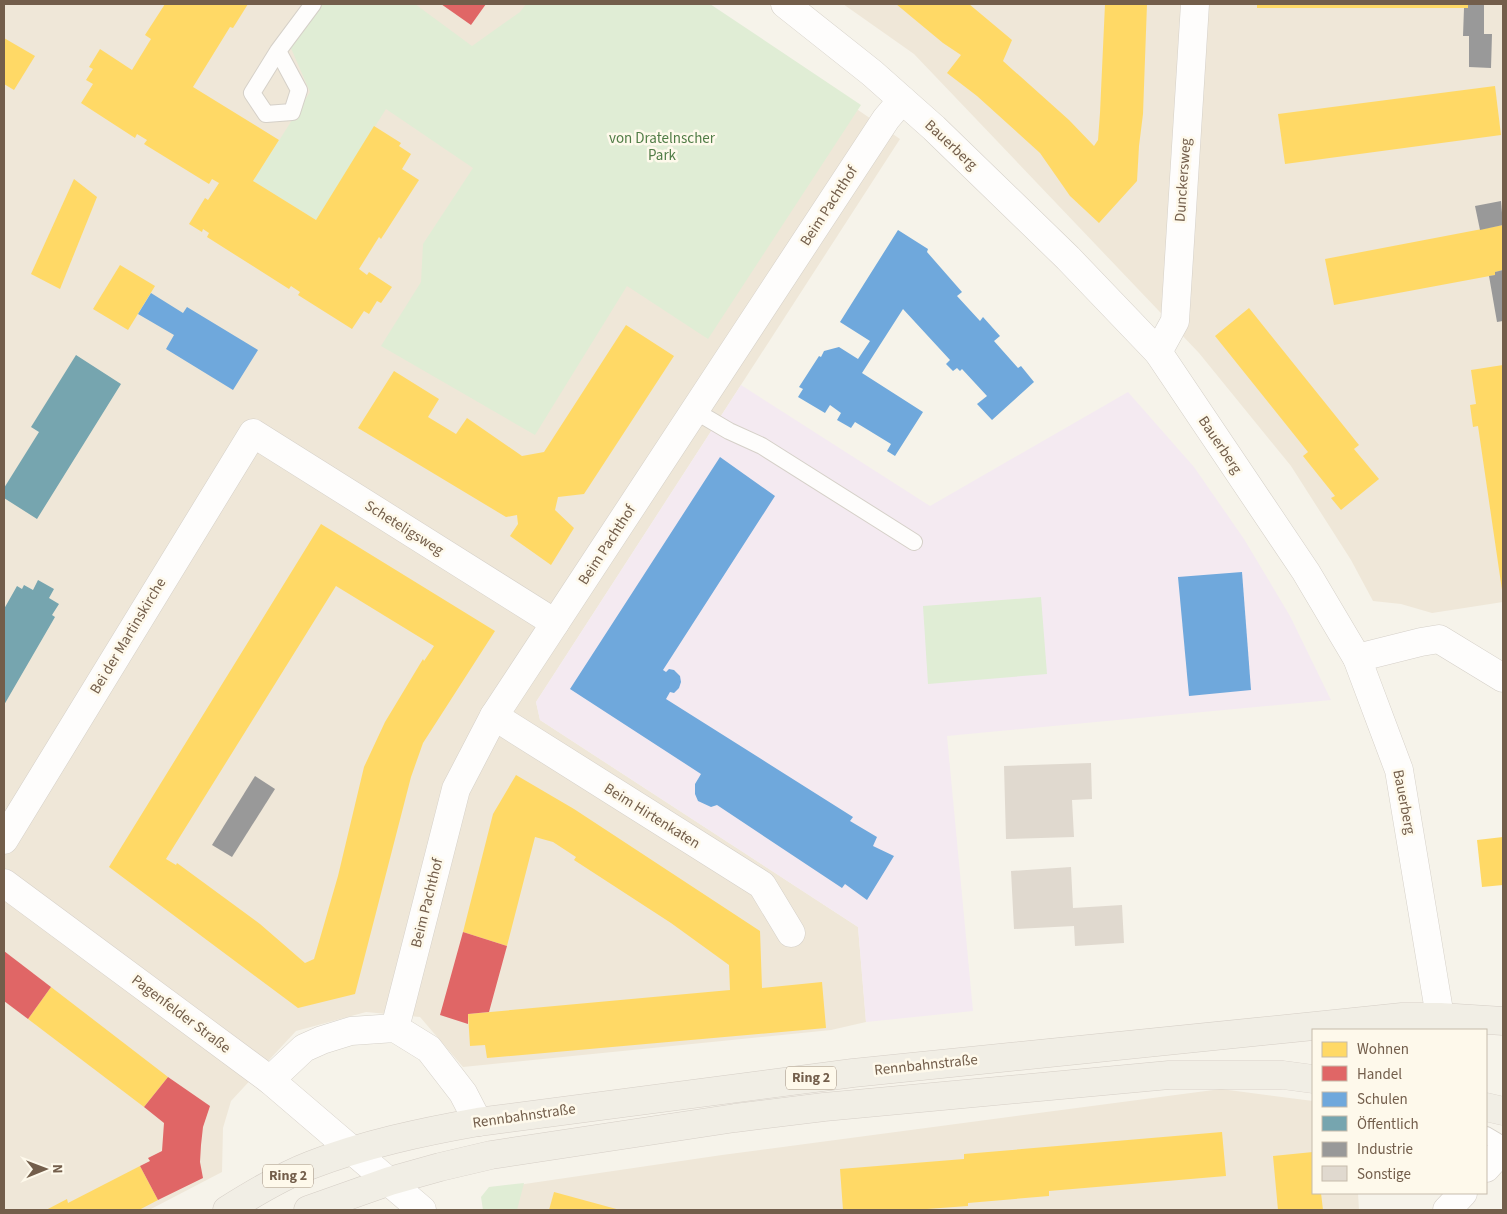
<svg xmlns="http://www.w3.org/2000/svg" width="1507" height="1214" font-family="'Source Sans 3',sans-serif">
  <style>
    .residential { fill: #efe7d8 }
    .education { fill: #f4eaf1 }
    .green { fill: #e0edd5 }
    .homes { fill: #ffd966; fill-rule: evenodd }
    .shops { fill: #e06666 }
    .schools { fill: #6fa8dc }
    .public { fill: #76a5af }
    .industry { fill: #999 }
    .building { fill: #e0d9cf }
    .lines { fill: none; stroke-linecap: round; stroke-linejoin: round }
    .lane-casing { stroke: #d5d0c8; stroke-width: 18 }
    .street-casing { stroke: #d5d0c8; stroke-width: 29 }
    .secondary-casing { stroke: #d6d0c8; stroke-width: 29 }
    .primary-casing { stroke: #d5cec6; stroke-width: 29 }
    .lane { stroke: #fefdfc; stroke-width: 16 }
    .street { stroke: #fefdfc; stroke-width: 28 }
    .secondary { stroke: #fefdfc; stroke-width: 28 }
    .primary { stroke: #f1eee5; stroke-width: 28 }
    .labels { text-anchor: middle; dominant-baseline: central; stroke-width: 5; stroke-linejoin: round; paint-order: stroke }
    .shield { fill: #fef9eb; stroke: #9d8c7b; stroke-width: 1 }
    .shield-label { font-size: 14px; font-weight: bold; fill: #735e4b }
    .park-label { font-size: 15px; fill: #517d47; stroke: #fef9eb }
    .street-label { font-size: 15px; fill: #735e4b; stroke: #fef9eb }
  </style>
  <rect width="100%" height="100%" fill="#f6f3ea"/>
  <g class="residential">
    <path d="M4,4H705L900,139L536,702L540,720L858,927L866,1022L831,1030L463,1067L420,1017L366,1012L296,1031L231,1101L223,1128L222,1172L149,1210H4Z"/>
    <path d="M843,4H1503V602L1432,613L1401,604L1373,601L1351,560L1291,466L1199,353L914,54Z"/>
    <path d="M1221,1089L1313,1101V1193H1358L1359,1210H492L511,1186L722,1155Z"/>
  </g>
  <path class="education" d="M741,385L930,506L1128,392L1194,467L1244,539L1290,616L1331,700L947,736L973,1011L866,1022L858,927L540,720L536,702Z"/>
  <g class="green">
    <path d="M322,4H415L472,46L520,12L526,4H710L861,105L708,339L627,286L535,435L381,346L421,282L423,244L473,168L386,109L316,220L253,181L310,92L290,46Z"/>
    <path d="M1041,597L1047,674L928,684L923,606Z"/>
    <path d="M524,1183L517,1210H483L481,1197L489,1187Z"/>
  </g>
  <g class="homes">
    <path d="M165,4H248L233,28L230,27L193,87L279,140L253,181L316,220L374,126L401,143L399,146L411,154L402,169L419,180L381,239L379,237L359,269L367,275L369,272L392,287L381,303L377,301L369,314L364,311L352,329L298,295L300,292L291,286L289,289L207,237L209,233L203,229L202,232L189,224L205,198L208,200L219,183L212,179L209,184L144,144L147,140L137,134L135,138L81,103L93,84L86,80L93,69L89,67L100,49L132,70L151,39L145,35Z"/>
    <path d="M896,4H969L1012,40L1003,61L1069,120L1094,146L1098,140L1100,113L1105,4H1147L1143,114L1139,146L1137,181L1099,223L1070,196L1040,153L977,96L947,73L961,55L943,43Z"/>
    <rect x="1257" y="4" width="211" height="4"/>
    <path d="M4,38L35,56L14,90L4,84Z"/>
    <path d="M1495,86L1501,135L1285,164L1278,114Z"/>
    <path d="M74,179L97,197L60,289L31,274Z"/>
    <path d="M1503,225V270L1495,272V275L1334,305L1325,259Z"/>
    <path d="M120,265L155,286L128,330L93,309Z"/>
    <path d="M1249,308L1359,445L1354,449L1379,479L1341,510L1331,498L1335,496L1303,456L1308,452L1215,336Z"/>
    <path d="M626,325L674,356L584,494L558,497L555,510L574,528L551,565L510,536L518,524L517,515L506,517L358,428L394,371L439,399L428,417L456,434L467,418L522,456L544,452Z"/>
    <path d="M1503,365V590H1502L1478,426L1473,427L1470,405L1476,404L1471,370Z"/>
    <path d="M321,524L495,631L423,743L411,777L355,994L298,1008L109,867ZM336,586L434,646L424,661L423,659L385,722L364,767L338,876L314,959L305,963L260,924L177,863L176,865L166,859Z"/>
    <path d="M516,775L574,809L760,931L762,988L822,982L826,1028L487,1058L485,1045L470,1046L468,1014L730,990L729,965L671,923L574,860L576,857L553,842L535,837L507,946L463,932L493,814Z"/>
    <path d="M1503,837V885L1482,887L1477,840Z"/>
    <path d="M51,987L168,1077L144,1107L28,1019Z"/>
    <path d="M1222,1132L1226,1176L1049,1191V1196L968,1203V1206L913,1210H843L840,1169L964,1159V1154Z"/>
    <path d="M1313,1152V1193H1321L1323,1210H1278L1273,1156Z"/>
    <path d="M140,1166L158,1200L139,1210H46L67,1199L68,1203Z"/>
    <path d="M554,1192L620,1210H549Z"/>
  </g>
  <g class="shops">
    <path d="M441,4H486L471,25Z"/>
    <path d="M463,932L507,946L489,1012L468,1014V1024L440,1015Z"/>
    <path d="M4,951L51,987L28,1019L4,1001Z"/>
    <path d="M168,1077L210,1106L203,1127L201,1145L200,1162L203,1178L158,1200L140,1166L150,1161L148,1158L162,1151L164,1123L144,1107Z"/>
  </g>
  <g class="schools">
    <path d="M898,230L928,249L927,252L962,292L957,296L980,321L983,317L1000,336L994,341L1018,368L1021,366L1034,382L992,420L977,404L987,396L962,369L960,371L957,368L953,371L946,364L950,360L903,309L862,373L923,412L895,456L887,451L891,444L855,422L851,428L837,420L841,413L830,405L825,413L798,397L803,389L799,387L819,356L821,357L824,351L839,347L858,359L870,341L840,322Z"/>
    <path d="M151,293L183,313L187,307L258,350L233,390L166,349L174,335L138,314Z"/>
    <path d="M720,457L775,496L663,670L666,672L669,669L674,670L680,676L681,682L679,688L674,693L670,692L666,699L853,817L850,821L877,837L873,846L894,856L867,900L845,884L842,888L717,805L711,807L698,801L695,794V784L701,774L570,689Z"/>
    <path d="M1242,572L1251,690L1189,696L1178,577Z"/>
  </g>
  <g class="public">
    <path d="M76,355L121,384L37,519L4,498V488L39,432L31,427Z"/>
    <path d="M38,580L54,589L49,598L59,604L52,615L55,617L4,705V609L17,586L22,589L24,585L33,590Z"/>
  </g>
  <g class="industry">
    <path d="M1468,4H1484V34H1492L1491,68L1469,67V36H1463L1464,8H1468Z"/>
    <path d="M1501,201L1503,225L1480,230L1475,206Z"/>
    <path d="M1503,270V321L1497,322L1489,276L1495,275V272Z"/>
    <path d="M255,776L275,789L232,857L212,845Z"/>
  </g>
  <g class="building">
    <path d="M1091,763L1092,799L1072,800L1074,837L1006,839L1004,766Z"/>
    <path d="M1071,867L1073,908L1122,905L1124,943L1075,946L1074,926L1014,929L1011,871Z"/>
  </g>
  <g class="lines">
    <defs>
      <g id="lane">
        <path d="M278,51L299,90L292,112L266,114L252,93L278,51L313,4"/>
        <path d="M695,411L729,431L762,446L914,542"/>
        <path d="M1486,1135L1503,1145"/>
      </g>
      <g id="street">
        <path d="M785,4L872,73L934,128L1068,258L1158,352L1306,572L1357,658L1399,770L1440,1017"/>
        <path d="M1158,352L1175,321L1195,4"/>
        <path d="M1357,658L1421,642L1439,639L1503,678"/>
        <path d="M494,716L762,885L791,933"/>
        <path d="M4,840L253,433L555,623"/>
        <path d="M395,1028L456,789L494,716L886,119L902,100"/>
        <path d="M270,1080L304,1048L322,1040L351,1031L395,1028L429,1049L463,1093L478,1122"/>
      </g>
      <g id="secondary">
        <path d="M4,883L270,1080L422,1210"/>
        <path d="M1486,1168L1503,1149"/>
        <path d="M1447,1210L1463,1193"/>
      </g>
      <g id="primary">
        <path d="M1486,1107L1503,1111"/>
        <path d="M227,1210C254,1193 282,1176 311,1165C365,1144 422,1132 478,1122L853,1073L1402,1017H1440L1503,1021"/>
        <path d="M308,1210L390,1181L440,1167L491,1155L735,1118L824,1107L1169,1075H1283L1313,1079"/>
      </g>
    </defs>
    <use href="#lane" class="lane-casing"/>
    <use href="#street" class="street-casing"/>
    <use href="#secondary" class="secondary-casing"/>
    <use href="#primary" class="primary-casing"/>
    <use href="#lane" class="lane"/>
    <use href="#street" class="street"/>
    <use href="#secondary" class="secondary"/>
    <use href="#primary" class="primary"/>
  </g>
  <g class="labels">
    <g class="shield">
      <rect x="786" y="1066.5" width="50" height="23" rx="4"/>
      <rect x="263" y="1164.5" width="50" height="23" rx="4"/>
    </g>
    <g class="shield-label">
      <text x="811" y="1078">Ring 2</text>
      <text x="288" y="1176">Ring 2</text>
    </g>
    <g class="park-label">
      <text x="662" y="138">von Dratelnscher<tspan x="662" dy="17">Park</tspan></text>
    </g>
    <g class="street-label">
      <text transform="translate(951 145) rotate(43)">Bauerberg</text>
      <text transform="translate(1183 180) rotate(-86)">Dunckersweg</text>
      <text transform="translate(829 206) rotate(-57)">Beim Pachthof</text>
      <text transform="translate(1220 445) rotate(56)">Bauerberg</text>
      <text transform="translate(404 528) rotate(32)">Scheteligsweg</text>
      <text transform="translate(607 545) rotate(-57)">Beim Pachthof</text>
      <text transform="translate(128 636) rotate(-59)">Bei der Martinskirche</text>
      <text transform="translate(1404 802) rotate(79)">Bauerberg</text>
      <text transform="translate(652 816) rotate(32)">Beim Hirtenkaten</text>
      <text transform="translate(427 903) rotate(-76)">Beim Pachthof</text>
      <text transform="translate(181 1014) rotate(37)">Pagenfelder Straße</text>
      <text transform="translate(926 1065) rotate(-6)">Rennbahnstraße</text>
      <text transform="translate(524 1116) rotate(-8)">Rennbahnstraße</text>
    </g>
  </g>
  <rect width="1507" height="1214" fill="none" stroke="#735e4b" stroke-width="10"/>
  <rect x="1312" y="1029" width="175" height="165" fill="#fef9eb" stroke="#c6bbab"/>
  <rect x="1322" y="1042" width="25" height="15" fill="#ffd966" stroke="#c6bbab"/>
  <text x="1357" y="1054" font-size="15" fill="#735e4b">Wohnen</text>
  <rect x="1322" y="1066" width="25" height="15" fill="#e06666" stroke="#c6bbab"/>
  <text x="1357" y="1079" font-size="15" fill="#735e4b">Handel</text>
  <rect x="1322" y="1092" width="25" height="15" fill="#6fa8dc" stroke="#c6bbab"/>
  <text x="1357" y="1104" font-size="15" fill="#735e4b">Schulen</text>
  <rect x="1322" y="1116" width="25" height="15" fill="#76a5af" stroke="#c6bbab"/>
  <text x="1357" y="1129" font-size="15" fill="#735e4b">Öffentlich</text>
  <rect x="1322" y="1142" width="25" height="15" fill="#999999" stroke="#c6bbab"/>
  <text x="1357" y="1154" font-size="15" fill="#735e4b">Industrie</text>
  <rect x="1322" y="1166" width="25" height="15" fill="#e0d9cf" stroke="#c6bbab"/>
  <text x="1357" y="1179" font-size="15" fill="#735e4b">Sonstige</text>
  <g transform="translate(45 1169) rotate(89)" stroke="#fef9eb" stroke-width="4" paint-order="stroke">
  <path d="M0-4L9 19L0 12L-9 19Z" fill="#735e4b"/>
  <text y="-8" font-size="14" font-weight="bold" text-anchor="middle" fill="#735e4b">N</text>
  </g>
</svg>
